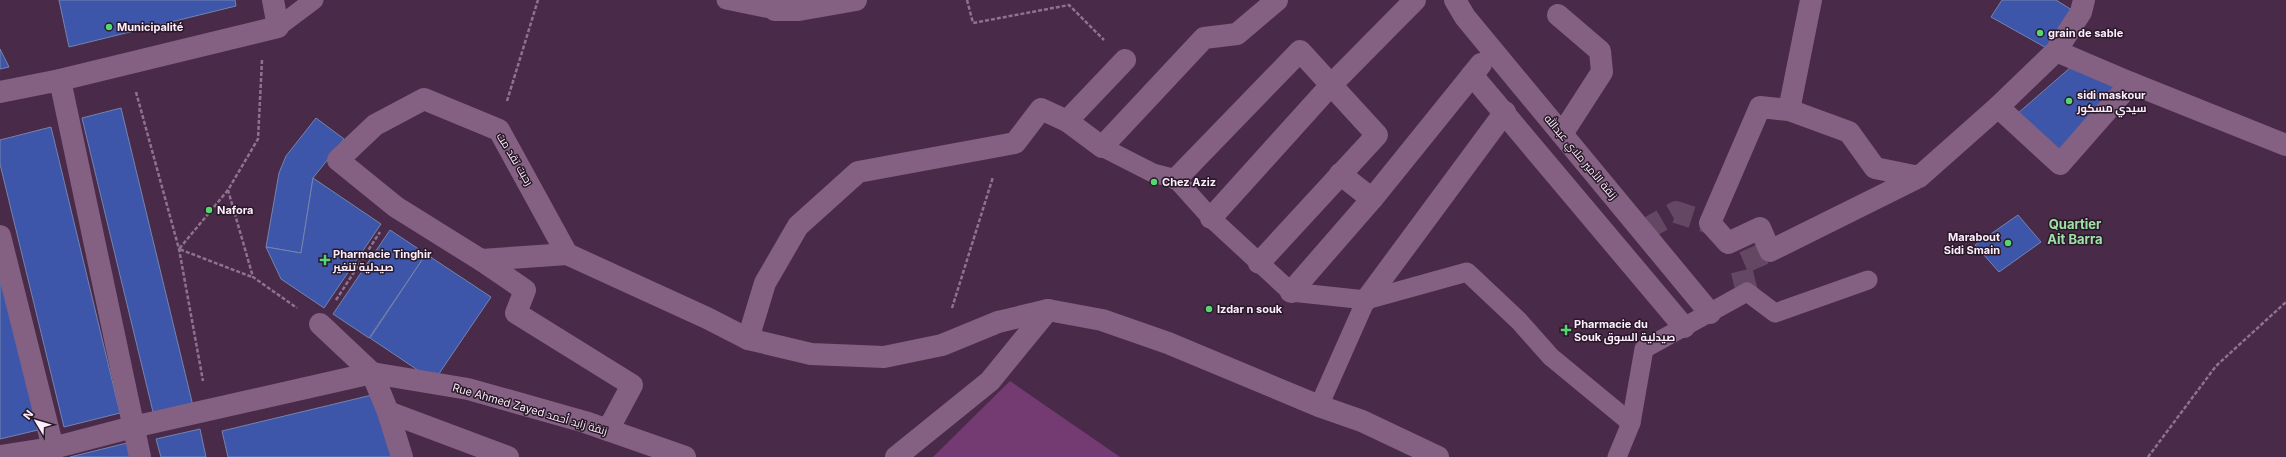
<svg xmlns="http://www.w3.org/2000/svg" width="2286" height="457" font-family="Inter,Cairo,sans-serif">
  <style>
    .green { fill: #743b72 }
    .building { fill: #3d56a9; stroke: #7484ae }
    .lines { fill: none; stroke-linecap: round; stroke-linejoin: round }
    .pedestrian-tunnel { stroke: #644763; stroke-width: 22; stroke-dasharray: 22 11; stroke-linecap: butt }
    .path { stroke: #8d738c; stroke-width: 2.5; stroke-dasharray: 4 2; stroke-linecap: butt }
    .service { stroke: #846082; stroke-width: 19 }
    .pedestrian { stroke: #846082; stroke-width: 22 }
    .minor { stroke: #846082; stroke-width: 22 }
    .poi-dot { fill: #55d671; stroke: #271927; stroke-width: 1.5 }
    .labels { text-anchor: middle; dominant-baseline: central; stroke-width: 3; stroke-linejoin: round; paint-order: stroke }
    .poi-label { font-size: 11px; font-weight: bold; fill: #feedfd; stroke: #271927; text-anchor: start }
    .street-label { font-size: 11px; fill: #feedfd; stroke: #271927 }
    .quarter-label { font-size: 13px; font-weight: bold; fill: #a0e0a8; stroke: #271927 }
  </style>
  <rect width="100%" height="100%" fill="#492a48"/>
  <path class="green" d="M1010,381L1120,457H933Z"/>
  <g class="building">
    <path d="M59,0H235L236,6L69,47Z"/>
    <path d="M2002,0H2056L2072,10L2050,50L1991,17Z"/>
    <path d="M0,49L9,67L0,69Z"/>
    <path d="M2071,67L2118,88L2059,152L2017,114Z"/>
    <path d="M121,108L193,406L154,416L82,118Z"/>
    <path d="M316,118L344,139L313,178L301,253L266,247L279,173L286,156Z"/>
    <path d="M51,127L120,413L64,427L0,164V140Z"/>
    <path d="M313,178L381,224L324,308L281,279L266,247L301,253Z"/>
    <path d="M2018,215L2041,242L1999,272L1975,245Z"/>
    <path d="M390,230L426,254L369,338L333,314Z"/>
    <path d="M426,254L491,297L434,381L370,338Z"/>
    <path d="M0,273L38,430L0,439Z"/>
    <path d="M376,394L392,457H228L222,431Z"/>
    <path d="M200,429L206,457H161L156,439Z"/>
    <path d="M127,443L131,457H70Z"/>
  </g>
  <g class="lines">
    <g class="pedestrian-tunnel">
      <path d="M1643,231L1676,212L1710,223"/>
      <path d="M1747,292L1740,264L1770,251"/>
    </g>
    <g class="path">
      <path d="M967,0L973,23L1069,5L1104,40"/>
      <path d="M262,60L258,139L228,190L253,277L297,308"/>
      <path d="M136,92L179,249L203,381"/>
      <path d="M507,101L538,0"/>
      <path d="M228,190L179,249L252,277"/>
      <path d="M336,300L380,232"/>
      <path d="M952,308L993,177"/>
      <path d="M2148,457L2216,366L2286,302"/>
    </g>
    <g class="service">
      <path d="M726,0L775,10L773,0"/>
      <path d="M278,27L314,0"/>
      <path d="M1102,147L1153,173L1176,179L1211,218L1291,292L1366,300L1467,272L1519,321L1551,357L1631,423"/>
      <path d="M1319,406L1366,300"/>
      <path d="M1617,457L1631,423L1644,349L1747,292L1775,313L1868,280"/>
    </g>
    <g class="pedestrian">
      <path d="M1455,0L1465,17L1710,313"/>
      <path d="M775,10H799L856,0"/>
      <path d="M1558,15L1600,51L1602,72L1562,134"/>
      <path d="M2056,51L2131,83L2286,145"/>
      <path d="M1472,75L1684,327"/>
      <path d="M60,80L140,457"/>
      <path d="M1998,107L2060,164L2131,83"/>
      <path d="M1789,110L1811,0"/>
      <path d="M1067,121L1125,60"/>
      <path d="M1340,174L1372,199"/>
      <path d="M1919,177L1875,168L1849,132L1789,110L1760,107L1710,223L1728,243L1760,228L1770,251L1919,177L1998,107L2056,51L2081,12L2084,0"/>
      <path d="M1176,179L1300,51L1377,135L1259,263"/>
      <path d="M1211,218L1331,85L1415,0"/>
      <path d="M0,236L53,448"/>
      <path d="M481,260L525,290L516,313L632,385L608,430"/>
      <path d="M1291,292L1372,199L1481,64"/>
      <path d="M1366,300L1505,112"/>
      <path d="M320,324L372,373L388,412L402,457"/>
      <path d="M748,339L765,283L798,226L858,172L1015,143L1041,109L1067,121L1102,147L1204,38L1237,34L1277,0"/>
      <path d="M388,412L508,457"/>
      <path d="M0,456L53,448L133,427L372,373L468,389L585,422L685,457"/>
      <path d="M896,457L990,381L1048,310"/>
    </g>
    <g class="minor">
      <path d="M0,92L60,80L278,27L273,0"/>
      <path d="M424,99L499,130L567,254L481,260L396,207L338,160L375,125Z"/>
      <path d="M567,254L707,318L748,339L811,354L884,357L942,345L998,322L1048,310L1102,320L1168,343L1319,406L1362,421L1438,457"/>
    </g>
  </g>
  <g class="poi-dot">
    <circle cx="109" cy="27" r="4"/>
    <circle cx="2040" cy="33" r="4"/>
    <circle cx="2069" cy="101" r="4"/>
    <circle cx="1154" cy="182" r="4"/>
    <circle cx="209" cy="210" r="4"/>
    <circle cx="2008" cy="243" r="4"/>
    <path d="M323 254h4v4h4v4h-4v4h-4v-4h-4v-4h4z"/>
    <circle cx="1209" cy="309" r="4"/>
    <path d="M1564 324h4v4h4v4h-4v4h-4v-4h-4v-4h4z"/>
  </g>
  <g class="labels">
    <g class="poi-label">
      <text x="117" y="27">Municipalité</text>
      <text x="2048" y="33">grain de sable</text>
      <text x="2077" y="95">sidi maskour<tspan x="2077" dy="13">سيدي مسكور</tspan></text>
      <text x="1162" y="182">Chez Aziz</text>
      <text x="217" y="210">Nafora</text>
      <text x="2000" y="237" text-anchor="end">Marabout<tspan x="2000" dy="13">Sidi Smain</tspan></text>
      <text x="333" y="254">Pharmacie Tinghir<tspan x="333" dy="13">صيدلية تنغير</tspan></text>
      <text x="1217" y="309">Izdar n souk</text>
      <text x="1574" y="324">Pharmacie du<tspan x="1574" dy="13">Souk صيدلية السوق</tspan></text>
    </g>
    <g class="street-label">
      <text transform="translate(1581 157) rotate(50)">زنقة الأمير ملاي عبدالله</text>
      <text transform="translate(515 159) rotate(59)">رحبت تقد مت</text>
      <text transform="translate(530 409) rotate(16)">Rue Ahmed Zayed زنقة زايد أحمد</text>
    </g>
    <g class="quarter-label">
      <text x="2075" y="224">Quartier<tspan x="2075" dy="15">Ait Barra</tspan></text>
    </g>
  </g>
  <g transform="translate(36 421) rotate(308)" stroke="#271927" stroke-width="3" paint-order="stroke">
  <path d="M0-3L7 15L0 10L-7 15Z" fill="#feedfd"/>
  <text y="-6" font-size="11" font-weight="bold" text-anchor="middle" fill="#feedfd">N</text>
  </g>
</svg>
